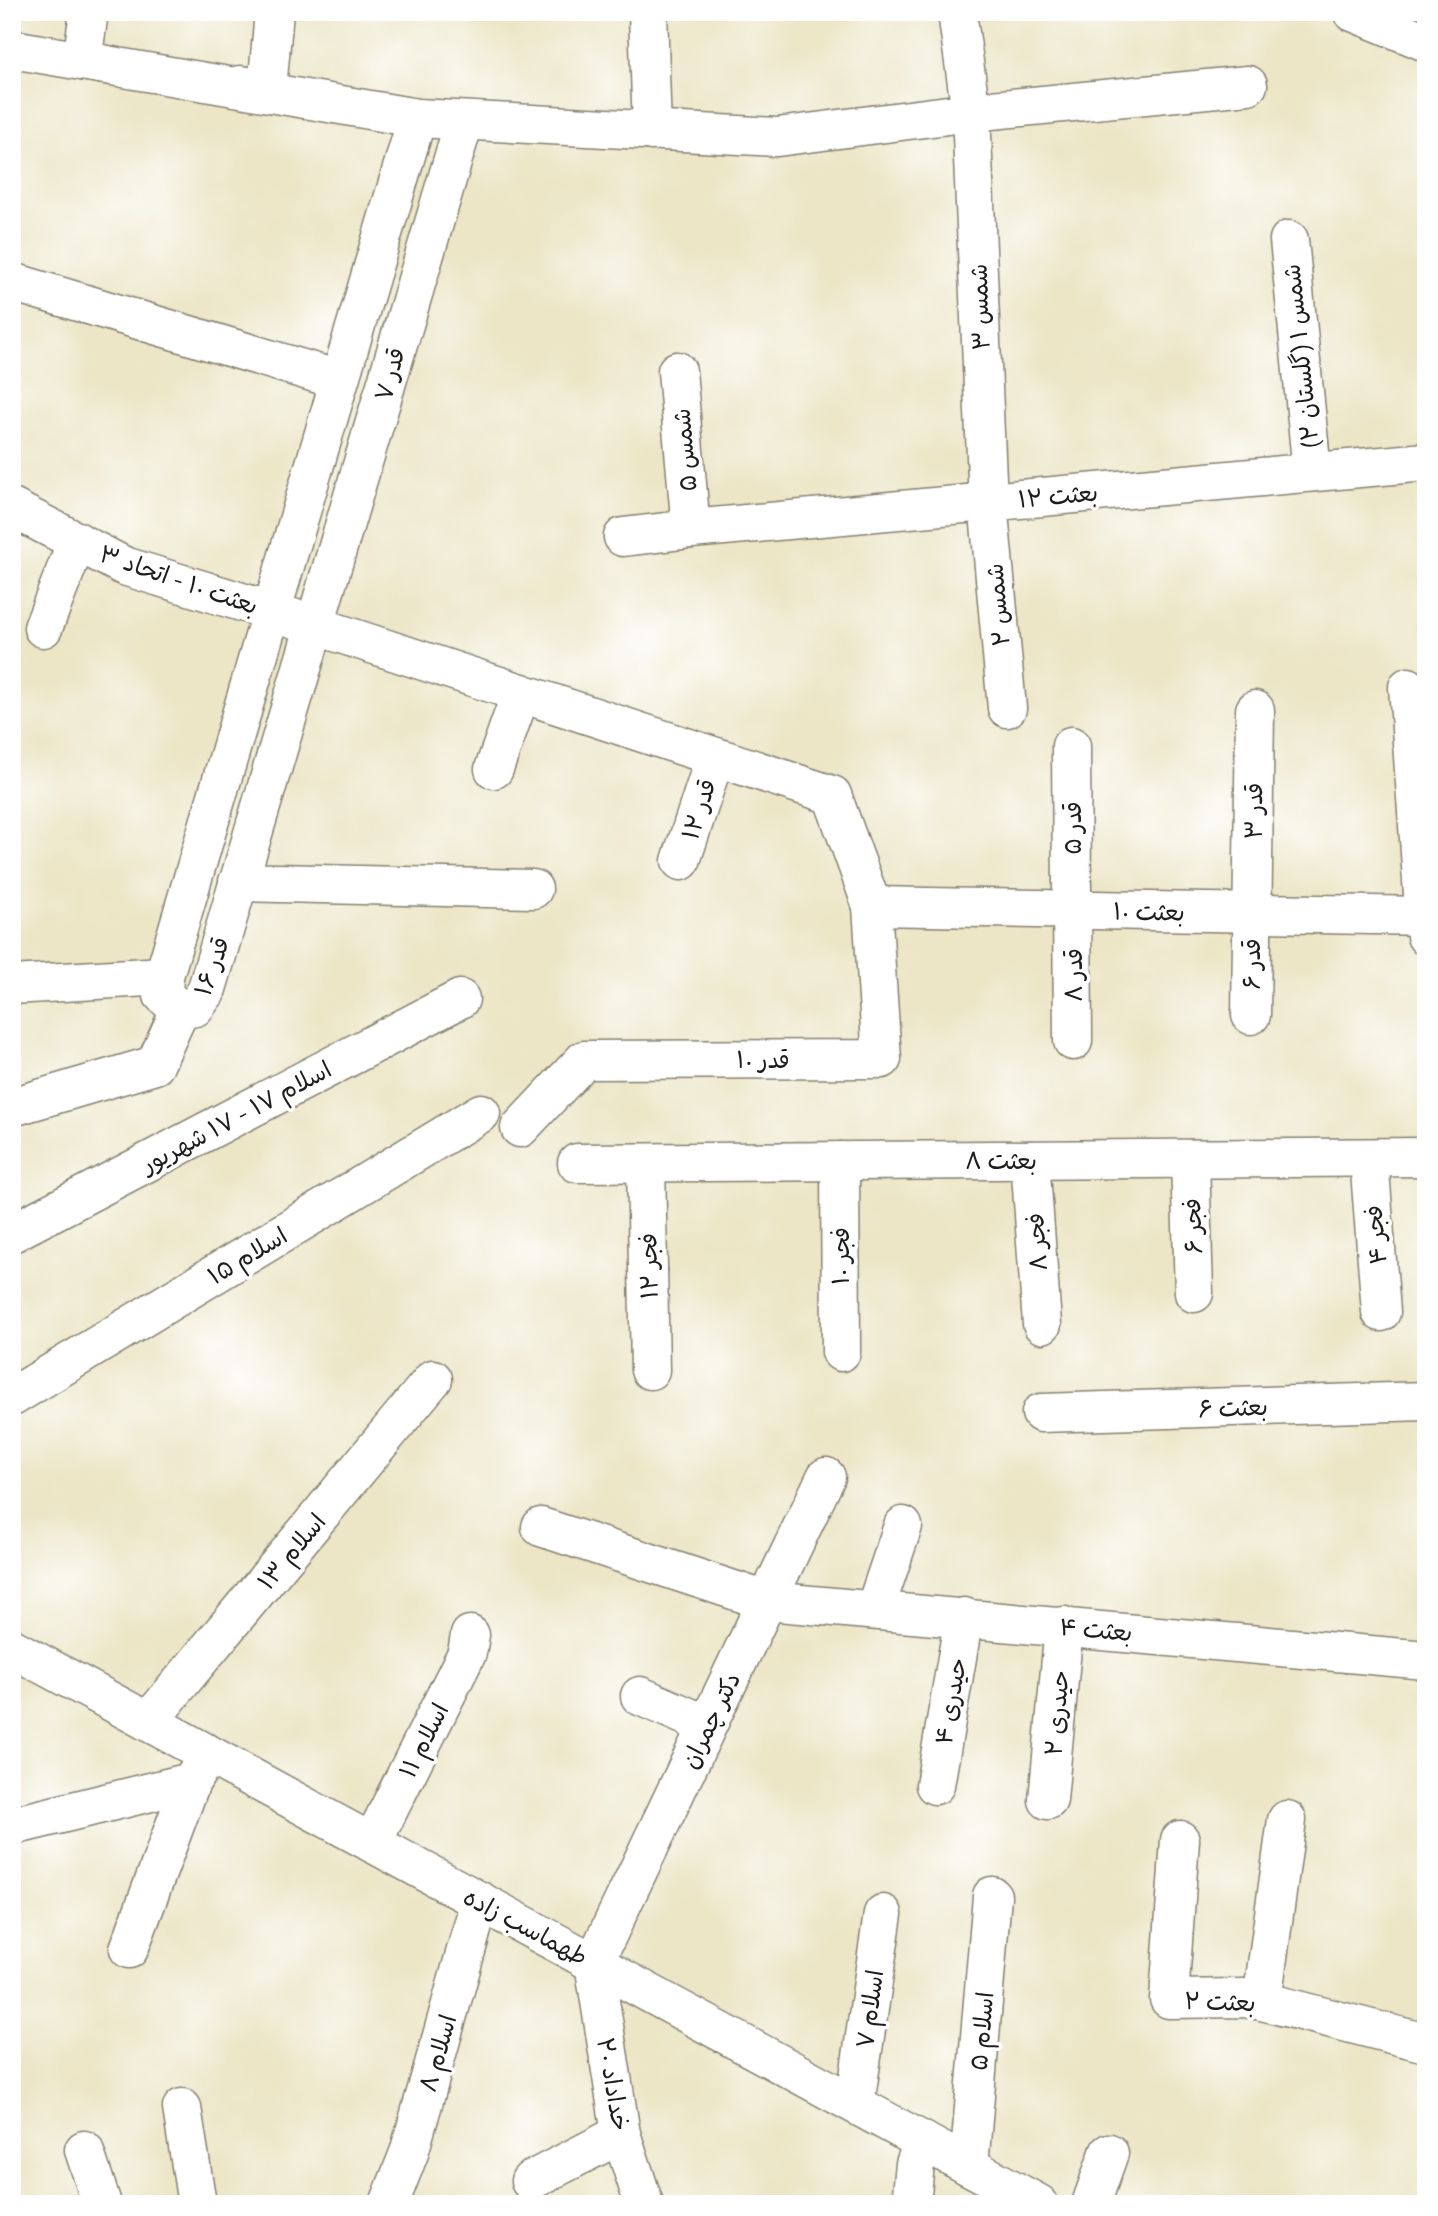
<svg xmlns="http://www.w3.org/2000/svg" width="1438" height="2216" font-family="Delius,'Playpen Sans Arabic',sans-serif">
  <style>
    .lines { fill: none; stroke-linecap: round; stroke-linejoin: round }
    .minor-casing { stroke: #848071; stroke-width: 41 }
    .tertiary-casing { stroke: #848071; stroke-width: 41 }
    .secondary-casing { stroke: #848071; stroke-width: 41 }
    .minor { stroke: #fff; stroke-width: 38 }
    .tertiary { stroke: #fff; stroke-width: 38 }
    .secondary { stroke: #fff; stroke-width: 38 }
    .labels { text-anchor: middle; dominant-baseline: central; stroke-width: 7; stroke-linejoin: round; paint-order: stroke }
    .street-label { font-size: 24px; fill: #1c1c1c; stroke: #fff }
  </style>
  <rect width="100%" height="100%" fill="#fff"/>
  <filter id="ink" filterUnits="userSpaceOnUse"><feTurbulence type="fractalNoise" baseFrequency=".0143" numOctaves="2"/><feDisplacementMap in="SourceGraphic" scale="14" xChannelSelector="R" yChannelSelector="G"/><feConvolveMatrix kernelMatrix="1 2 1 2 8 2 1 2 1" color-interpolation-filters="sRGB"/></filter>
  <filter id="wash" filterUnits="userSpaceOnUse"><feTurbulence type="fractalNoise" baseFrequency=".00686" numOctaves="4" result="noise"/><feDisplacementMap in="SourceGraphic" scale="28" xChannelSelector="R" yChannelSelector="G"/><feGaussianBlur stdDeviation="1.57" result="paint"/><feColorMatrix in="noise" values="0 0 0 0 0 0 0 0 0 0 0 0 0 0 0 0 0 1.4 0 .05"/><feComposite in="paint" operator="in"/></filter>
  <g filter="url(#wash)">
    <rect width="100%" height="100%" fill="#ece5c6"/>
  </g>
  <g filter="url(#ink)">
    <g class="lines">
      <defs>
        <g id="minor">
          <path d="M89,12L82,61L107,65"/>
          <path d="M648,12L652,131"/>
          <path d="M957,12L971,112L988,502L1007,708"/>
          <path d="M12,49L417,118L777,137L971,112L1248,85"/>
          <path d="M240,85L267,89L274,12"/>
          <path d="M417,118L164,976L163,995L180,1010L195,1007L206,992L464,122"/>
          <path d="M1289,240L1312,472"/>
          <path d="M12,282L339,380"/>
          <path d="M677,371L691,529"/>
          <path d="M12,508L124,566L271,611L832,795L872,906L882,1059L584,1060L520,1128"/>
          <path d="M623,537L691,529L1426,462"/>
          <path d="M43,628L77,541"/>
          <path d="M1408,687L1426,936"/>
          <path d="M1071,746L1073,1041"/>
          <path d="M494,769L521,693"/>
          <path d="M681,861L715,757"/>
          <path d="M238,882L533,889"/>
          <path d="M872,906L1426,916"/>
          <path d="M12,985L164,976"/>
          <path d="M1251,1015L1255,710"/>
          <path d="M12,1107L155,1065L180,1010"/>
          <path d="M1369,1158L1381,1312"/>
          <path d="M1190,1159L1194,1293"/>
          <path d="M1030,1160L1042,1324"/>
          <path d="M840,1161L841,1352"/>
          <path d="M577,1163L1426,1157"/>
          <path d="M646,1163L650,1370"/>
          <path d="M12,1233L460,999"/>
          <path d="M12,1397L481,1113"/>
          <path d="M1041,1413L1426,1401"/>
          <path d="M541,1527L767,1601L1426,1660"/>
          <path d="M875,1609L903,1526"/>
          <path d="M640,1696L707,1725"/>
          <path d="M148,1722L433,1379"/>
          <path d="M935,1785L964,1617"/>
          <path d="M1048,1800L1064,1626"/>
          <path d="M12,1826L191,1782"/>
          <path d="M1180,1840L1169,1999L1244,1998L1262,2001L1426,2043"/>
          <path d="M372,1843L467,1653L470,1635"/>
          <path d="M129,1949L191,1782L208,1754"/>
          <path d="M1262,2001L1287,1820"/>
          <path d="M855,2104L883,1914"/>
          <path d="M182,2108L197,2204"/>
          <path d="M84,2150L102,2204"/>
          <path d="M969,2166L992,1896"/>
          <path d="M530,2181L621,2134"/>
          <path d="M389,2204L409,2153L480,1901"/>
          <path d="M644,2204L621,2134L594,1963L826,1477"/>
          <path d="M911,2204L915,2164L923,2141"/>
          <path d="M1091,2204L1109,2153"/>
        </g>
        <path id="tertiary" d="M1353,12L1426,42"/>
        <path id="secondary" d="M12,1648L1039,2204"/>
      </defs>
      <use href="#minor" class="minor-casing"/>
      <use href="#tertiary" class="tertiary-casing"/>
      <use href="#secondary" class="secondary-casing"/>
      <use href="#minor" class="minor"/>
      <use href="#tertiary" class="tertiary"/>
      <use href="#secondary" class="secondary"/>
    </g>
  </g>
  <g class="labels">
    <g class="street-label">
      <text transform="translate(979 307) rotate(-92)">شمس ۳</text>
      <text transform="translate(1300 356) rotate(-96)">شمس ۱ (گلستان ۲)</text>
      <text transform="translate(389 374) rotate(-74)">قدر ۷</text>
      <text transform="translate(684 450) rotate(-95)">شمس ۵</text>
      <text transform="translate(1058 495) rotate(-5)">بعثت ۱۲</text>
      <text transform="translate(179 579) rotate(19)">بعثت ۱۰ - اتحاد ۳</text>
      <text transform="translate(997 605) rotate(-95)">شمس ۲</text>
      <text transform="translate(698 809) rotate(-72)">قدر ۱۲</text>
      <text transform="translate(1253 811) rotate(-89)">قدر ۳</text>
      <text transform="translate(1072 828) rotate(-90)">قدر ۵</text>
      <text transform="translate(1149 911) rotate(1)">بعثت ۱۰</text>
      <text transform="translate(1251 964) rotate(-90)">قدر ۶</text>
      <text transform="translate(211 966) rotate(-70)">قدر ۱۶</text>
      <text transform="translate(1073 975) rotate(-90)">قدر ۸</text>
      <text x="763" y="1059">قدر ۱۰</text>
      <text transform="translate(236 1116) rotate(-28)">اسلام ۱۷ - ۱۷ شهریور</text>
      <text x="1001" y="1160">بعثت ۸</text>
      <text transform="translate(1192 1226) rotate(-92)">فجر ۶</text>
      <text transform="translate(1375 1235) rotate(-95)">فجر ۴</text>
      <text transform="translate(1036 1242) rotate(-94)">فجر ۸</text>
      <text transform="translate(247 1255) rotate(-31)">اسلام ۱۵</text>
      <text transform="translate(840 1256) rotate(-90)">فجر ۱۰</text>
      <text transform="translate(648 1266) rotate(-91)">فجر ۱۲</text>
      <text transform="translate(1233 1407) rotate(-2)">بعثت ۶</text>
      <text transform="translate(291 1551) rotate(-50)">اسلام ۱۳</text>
      <text transform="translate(1096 1629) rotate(5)">بعثت ۴</text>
      <text transform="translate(950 1701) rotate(-80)">حیدری ۴</text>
      <text transform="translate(1056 1713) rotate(-85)">حیدری ۲</text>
      <text transform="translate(710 1720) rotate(-64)">دکتر چمران</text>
      <text transform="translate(423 1740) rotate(-63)">اسلام ۱۱</text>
      <text transform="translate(526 1926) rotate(28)">طهماسب زاده</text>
      <text transform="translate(1220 2001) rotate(2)">بعثت ۲</text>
      <text transform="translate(869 2009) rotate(-82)">اسلام ۷</text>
      <text transform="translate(981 2031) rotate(-85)">اسلام ۵</text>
      <text transform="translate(437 2053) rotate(-74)">اسلام ۸</text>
      <text transform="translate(614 2084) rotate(80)">خداداد ۲۰</text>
    </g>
  </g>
  <rect width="1438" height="2216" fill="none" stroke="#fff" stroke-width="42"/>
</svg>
